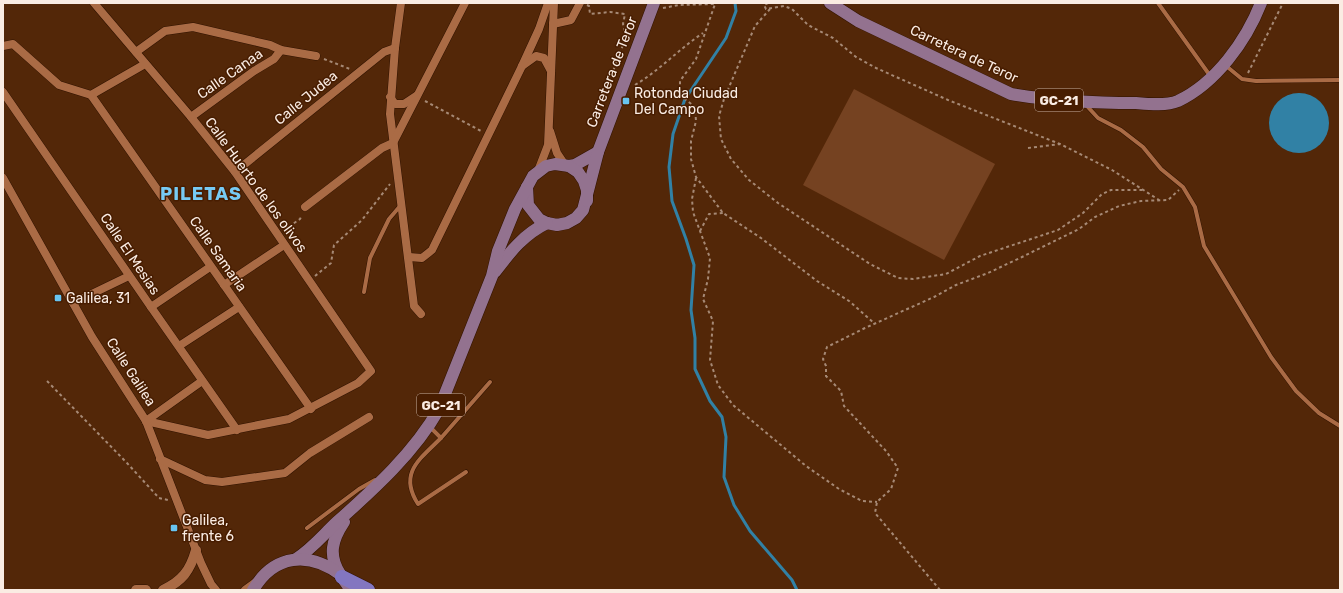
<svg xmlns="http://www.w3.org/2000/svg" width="1343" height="593" font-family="Rubik,sans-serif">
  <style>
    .green { fill: #754221 }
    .water { fill: #3181a5 }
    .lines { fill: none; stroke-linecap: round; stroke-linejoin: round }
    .stream { stroke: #3181a5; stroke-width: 3 }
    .service-casing { stroke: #311301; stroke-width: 5 }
    .minor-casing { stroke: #311301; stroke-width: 9 }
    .tertiary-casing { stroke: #311301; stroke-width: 11 }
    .primary-casing { stroke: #311301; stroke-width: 13 }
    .motorway-casing { stroke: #311301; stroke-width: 15 }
    .path { stroke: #a68975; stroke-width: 2; stroke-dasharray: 3 3; stroke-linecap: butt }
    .service { stroke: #aa6b45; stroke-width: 4 }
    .minor { stroke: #aa6b45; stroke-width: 8 }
    .tertiary { stroke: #aa6b45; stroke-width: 10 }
    .primary { stroke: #93728f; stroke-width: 12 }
    .motorway { stroke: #8376c0; stroke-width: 14 }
    .poi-dot { fill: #68c4f0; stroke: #481d00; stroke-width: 1.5 }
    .labels { text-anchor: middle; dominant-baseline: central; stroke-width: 3; stroke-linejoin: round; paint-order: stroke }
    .shield { fill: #481d00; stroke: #c5ae9f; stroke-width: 1 }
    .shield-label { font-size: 13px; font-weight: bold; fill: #faece3 }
    .street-label { font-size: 14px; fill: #faece3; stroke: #481d00 }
    .poi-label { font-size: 14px; fill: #faece3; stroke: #481d00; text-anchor: start }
    .district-label { font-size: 18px; font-weight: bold; letter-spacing: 1px; fill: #77cbf4; stroke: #481d00 }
  </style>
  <rect width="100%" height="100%" fill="#532708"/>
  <path class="green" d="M854,89L995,164L944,260L803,185Z"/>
  <circle class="water" cx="1299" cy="123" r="30"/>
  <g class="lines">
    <path class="stream" d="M735,3L736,11L726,38L685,99L673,134L669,167L672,201L686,239L694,265L691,310L695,338V369L710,401L722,417L726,437L724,477L734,505L750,531L792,580L797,590"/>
    <defs>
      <g id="service">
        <path d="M1158,3L1211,77"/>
        <path d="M1225,65L1242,79L1256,81L1340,80"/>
        <path d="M1086,105L1098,118L1121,130L1143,147L1161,169L1183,187L1195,207L1204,246L1271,357L1296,391L1319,413L1340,426"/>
        <path d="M364,292L370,258L389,219L401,205"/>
        <path d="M430,427L441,438C420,459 398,473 418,504L466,472"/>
        <path d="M441,438L490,382"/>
        <path d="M307,528L359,489L375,480"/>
      </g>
      <g id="minor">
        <path d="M94,3L191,117L235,172L371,371L358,383L289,419L208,435L146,421"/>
        <path d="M401,3L395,48L390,114L414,306L421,314"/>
        <path d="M553,24L571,20L580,3"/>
        <path d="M3,46L13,44L59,85L91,95L145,64"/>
        <path d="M136,52L165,31L193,27L270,45L281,50L316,56"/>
        <path d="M522,66L536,56L544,58L551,71"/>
        <path d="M3,92L151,307L237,430"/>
        <path d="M91,95L311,409"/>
        <path d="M390,97L395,104H404L416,96"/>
        <path d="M191,117L254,71L274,59L281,50"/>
        <path d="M550,131L557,153L565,165"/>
        <path d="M538,171L548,145L554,3"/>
        <path d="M235,172L384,52L395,48"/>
        <path d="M3,178L92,337L146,421L201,563L211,584L216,590"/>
        <path d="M305,207L382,148L393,143L465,3"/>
        <path d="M409,257L422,258L432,250L522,66L539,29L548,3"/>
        <path d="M224,285L284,245"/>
        <path d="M73,303L129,276"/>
        <path d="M151,307L210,267"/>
        <path d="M179,346L239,307"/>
        <path d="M146,421L202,381"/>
        <path d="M160,459L205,480L222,482L285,473L310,453L369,417"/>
        <path d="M245,590L256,582"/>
      </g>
      <g id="tertiary">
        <path d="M136,590H146"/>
        <path d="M163,590C182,581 190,571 196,550"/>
      </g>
      <g id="primary">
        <path d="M830,3L858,21L1011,94C1053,101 1094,103 1136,103C1148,104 1166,106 1178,101C1216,83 1246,41 1261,3"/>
        <path d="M569,166L575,165L598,152"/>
        <path d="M527,187L528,205L539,219L547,223L557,225L567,223L576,218L583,210L598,152L654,3"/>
        <path d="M495,272C510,252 524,234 547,223"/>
        <path d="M344,522C332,540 328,555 340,574C343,580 348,584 350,590"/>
        <path d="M296,559C312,549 323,535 337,522C374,489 414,453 439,409L492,276L498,251L515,209L533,176L546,166L555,164L569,166L578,172L584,181L587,190V201"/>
        <path d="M253,590C274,554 309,551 341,575"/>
      </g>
      <path id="motorway" d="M342,577L368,590"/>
    </defs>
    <use href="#service" class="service-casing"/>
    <use href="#minor" class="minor-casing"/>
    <use href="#tertiary" class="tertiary-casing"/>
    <use href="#primary" class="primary-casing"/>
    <use href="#motorway" class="motorway-casing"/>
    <g class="path">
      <path d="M768,3L764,5L766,9L784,6L792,9L808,25L833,38L856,57L876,68L948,100L1060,144"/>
      <path d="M587,5L589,6L590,14L610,12L625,14L623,24L626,37L604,95L607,98"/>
      <path d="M663,8L679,5L715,4L696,59L680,81V91L685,99L695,107L696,121L691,141V159L696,177L723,213L761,238L817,281L849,301L874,323"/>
      <path d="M770,9L755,26L724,99L719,116L721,139L731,159L749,180L778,203L870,264L898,278L913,279L946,274L980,256L1058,230L1083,213L1102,194L1111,190H1144"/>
      <path d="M324,59L350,69"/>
      <path d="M1248,73L1283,3"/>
      <path d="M635,85C660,70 679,49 703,33"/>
      <path d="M425,101L481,131"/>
      <path d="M1028,148L1060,144L1112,170L1159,200"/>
      <path d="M696,178L692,199L693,212L710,258L708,279L703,299L713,321L710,360L718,385L733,405L806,466L839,489L862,501L877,502"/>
      <path d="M284,230L300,219L302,215"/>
      <path d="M700,231L709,214L723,213"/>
      <path d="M315,276L331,263L334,245L362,220L390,184"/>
      <path d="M47,381L127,463L159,498L168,500"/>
      <path d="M940,590L875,513L877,502L891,489L898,468L886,451L844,406L841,391L826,376V366L823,359L827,347L865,328L934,297L956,285L988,273L1022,257L1079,229L1095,217L1119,206L1141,201L1168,200L1179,190"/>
    </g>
    <use href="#service" class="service"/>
    <use href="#minor" class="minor"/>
    <use href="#tertiary" class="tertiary"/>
    <use href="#primary" class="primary"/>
    <use href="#motorway" class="motorway"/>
  </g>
  <g class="poi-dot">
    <rect x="622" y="97" width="8" height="8" rx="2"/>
    <rect x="54" y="294" width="8" height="8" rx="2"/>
    <rect x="170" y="524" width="8" height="8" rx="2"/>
  </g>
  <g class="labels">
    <g class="shield">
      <rect x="1035" y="89" width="48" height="22" rx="3"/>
      <rect x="417" y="394" width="48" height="22" rx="3"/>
    </g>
    <g class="shield-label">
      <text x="1059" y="100">GC-21</text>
      <text x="441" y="405">GC-21</text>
    </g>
    <g class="street-label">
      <text transform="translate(964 54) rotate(25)">Carretera de Teror</text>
      <text transform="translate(612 72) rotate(-69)">Carretera de Teror</text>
      <text transform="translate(230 74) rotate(-35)">Calle Canaa</text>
      <text transform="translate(306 98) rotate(-39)">Calle Judea</text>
      <text transform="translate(256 185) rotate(54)">Calle Huerto de los olivos</text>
      <text transform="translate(130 254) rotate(56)">Calle El Mesias</text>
      <text transform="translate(218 254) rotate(55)">Calle Samaria</text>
      <text transform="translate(131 372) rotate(57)">Calle Galilea</text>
    </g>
    <g class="poi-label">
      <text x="634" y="93">Rotonda Ciudad<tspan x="634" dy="16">Del Campo</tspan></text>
      <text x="66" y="298">Galilea, 31</text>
      <text x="182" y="520">Galilea,<tspan x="182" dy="16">frente 6</tspan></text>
    </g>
    <g class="district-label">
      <text x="201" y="194">PILETAS</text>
    </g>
  </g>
  <rect width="1343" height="593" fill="none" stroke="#faece3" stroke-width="8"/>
</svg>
